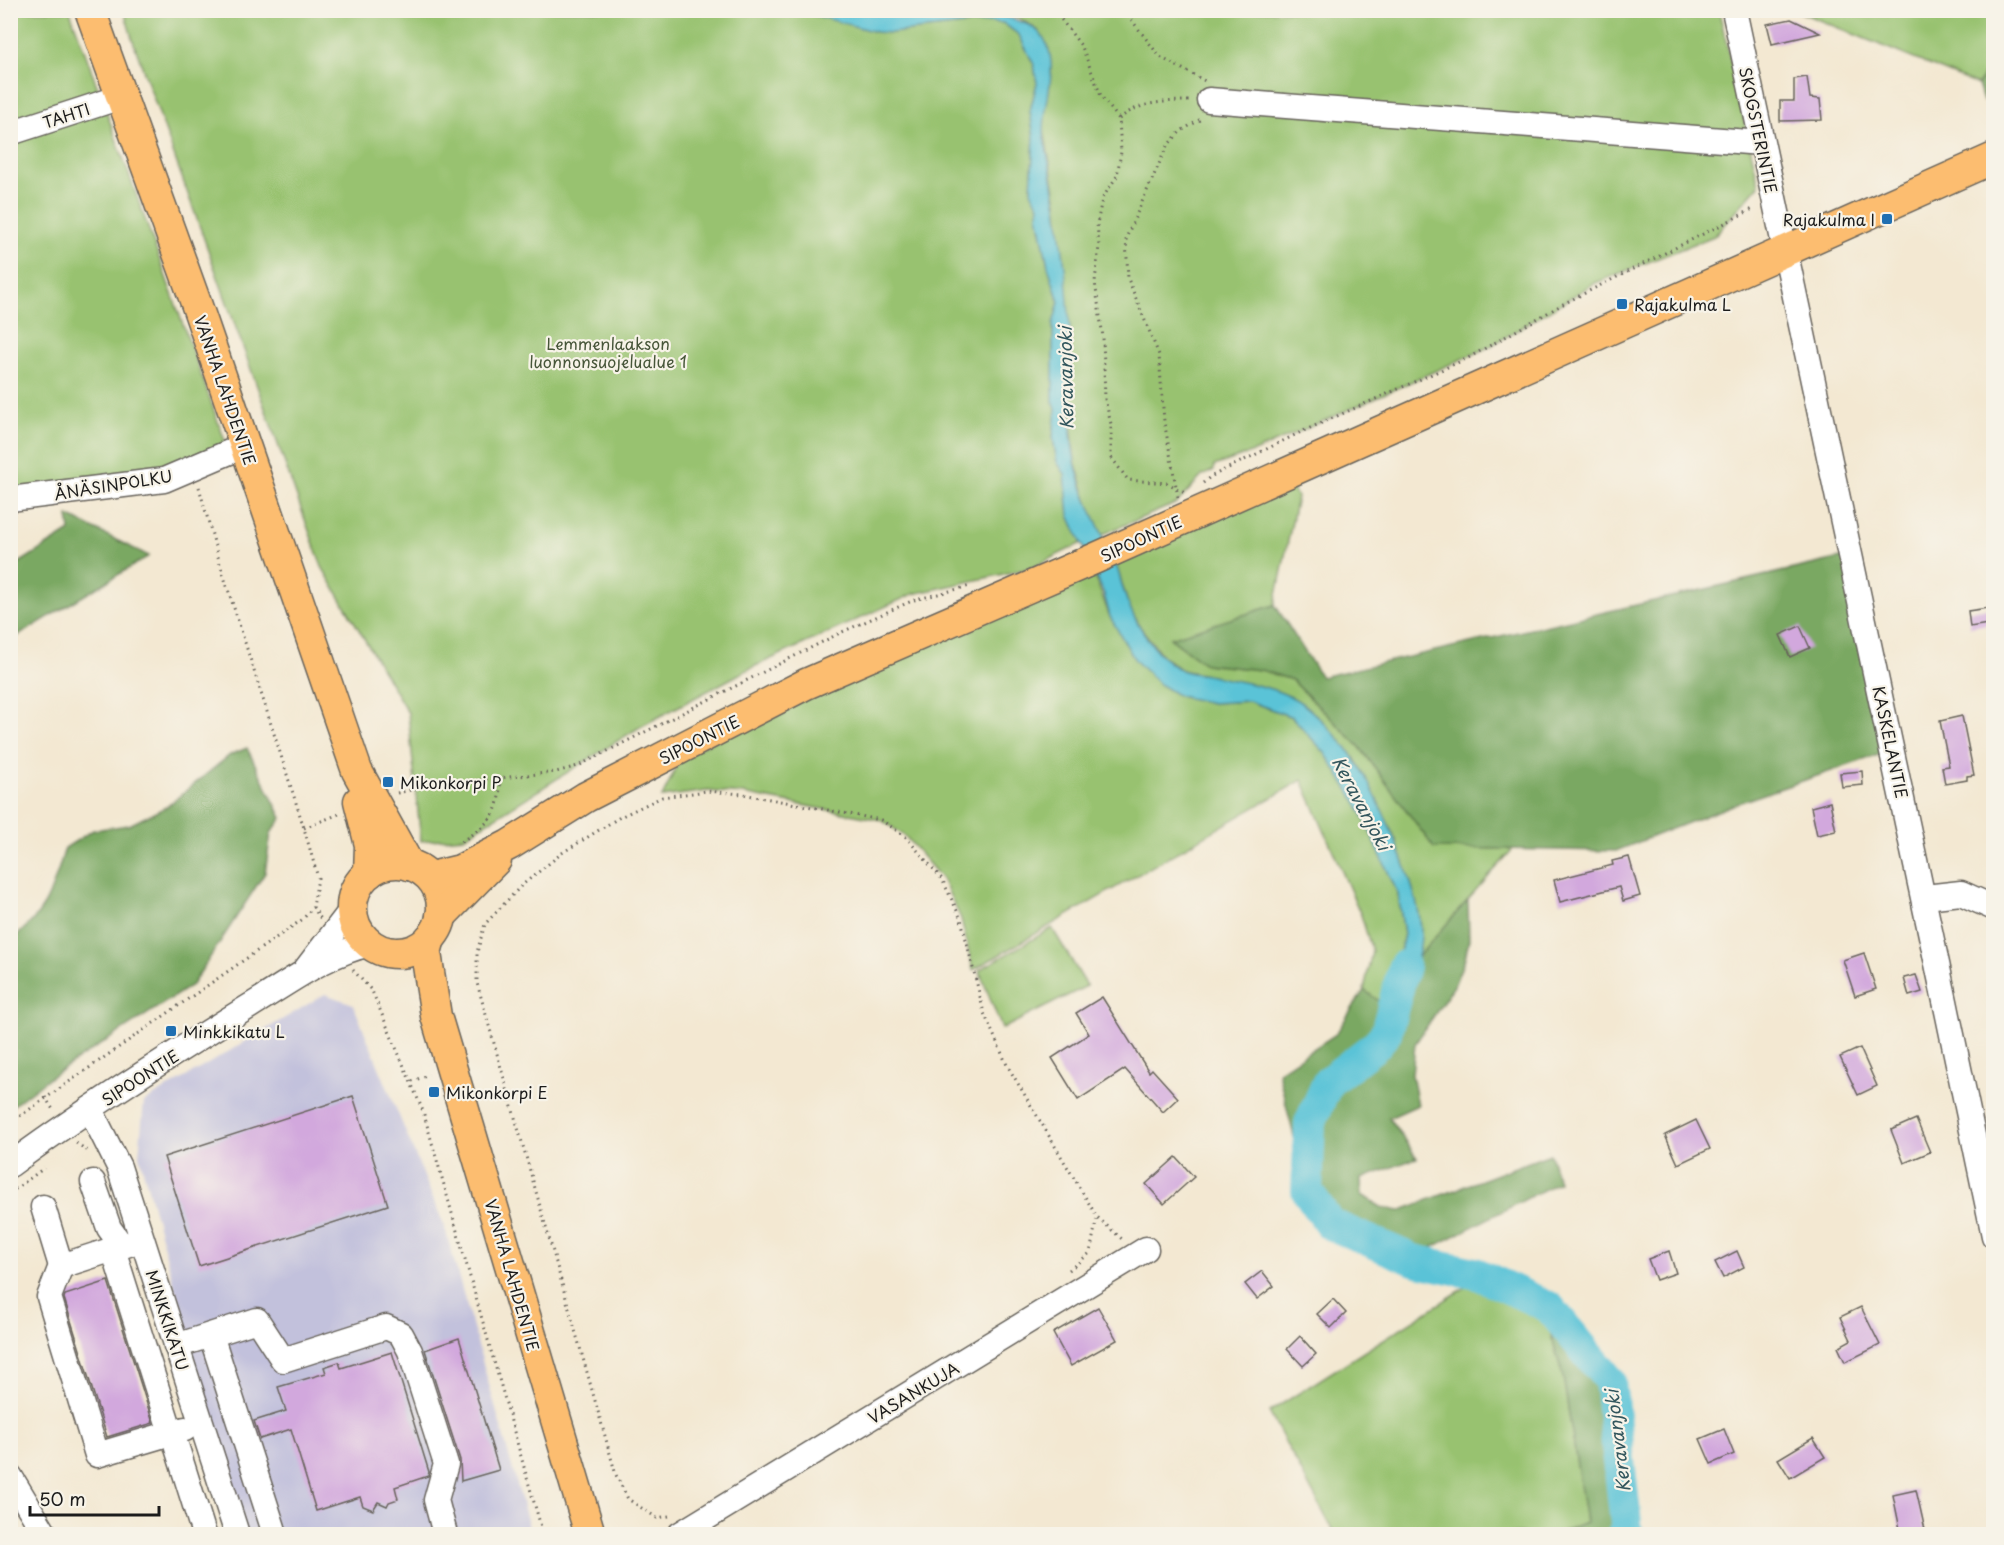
<svg xmlns="http://www.w3.org/2000/svg" width="2004" height="1545" font-family="'Playpen Sans',sans-serif">
  <style>
    .industrial { fill: #c2c1dc }
    .green { fill: #98c26f; stroke: #5a6f46; stroke-width: 1.5 }
    .forest { fill: #7aa862; stroke: #4b623f; stroke-width: 1.5 }
    .water { fill: #5ac3d7; stroke: #3b707a; stroke-width: 1.5 }
    .lines { fill: none; stroke-linecap: round; stroke-linejoin: round }
    .river { stroke: #5ac3d7; stroke-width: 32 }
    .building { fill: #d2a8dd }
    .minor-casing { stroke: #67635c; stroke-width: 27 }
    .major-casing { stroke: #67635c; stroke-width: 33 }
    .path { stroke: #67635c; stroke-width: 3; stroke-dasharray: 1.5 4.5; stroke-linecap: butt }
    .minor { stroke: #fff; stroke-width: 24 }
    .major { stroke: #fcbd6f; stroke-width: 30 }
    .poi-dot { fill: #1f6fb2; stroke: #f7f3e8; stroke-width: 2 }
    .labels { text-anchor: middle; dominant-baseline: central; stroke-width: 4.5; stroke-linejoin: round; paint-order: stroke }
    .street-label { font-size: 16px; fill: #1c1c1c; stroke: #f7f3e8 }
    .poi-label { font-size: 16px; fill: #1c1c1c; stroke: #f7f3e8; text-anchor: start }
    .park-label { font-size: 16px; fill: #475639; stroke: #f7f3e8 }
    .water-label { font-size: 18px; font-style: italic; fill: #32565d; stroke: #f7f3e8 }
  </style>
  <rect width="100%" height="100%" fill="#f7f3e8"/>
  <filter id="ink" filterUnits="userSpaceOnUse"><feTurbulence type="fractalNoise" baseFrequency=".0167" numOctaves="2"/><feDisplacementMap in="SourceGraphic" scale="12" xChannelSelector="R" yChannelSelector="G"/><feConvolveMatrix kernelMatrix="1 2 1 2 8 2 1 2 1" color-interpolation-filters="sRGB"/></filter>
  <filter id="wash" filterUnits="userSpaceOnUse"><feTurbulence type="fractalNoise" baseFrequency=".008" numOctaves="4" result="noise"/><feDisplacementMap in="SourceGraphic" scale="24" xChannelSelector="R" yChannelSelector="G"/><feGaussianBlur stdDeviation="1.35" result="paint"/><feColorMatrix in="noise" values="0 0 0 0 0 0 0 0 0 0 0 0 0 0 0 0 0 1.4 0 .05"/><feComposite in="paint" operator="in"/></filter>
  <g filter="url(#wash)">
    <rect width="100%" height="100%" fill="#f3e8d2"/>
    <path class="industrial" d="M325,994L353,1004L444,1225L531,1534H241L139,1155L144,1102Z"/>
    <g class="green">
      <path d="M799,10L876,32L891,33L989,22L1003,23L1019,35L1034,65L1037,83L1030,111L1034,137L1031,190L1039,206L1038,216L1048,266L1059,302L1053,324V401L1056,409L1053,438L1057,462L1065,474L1069,515L1082,543L1031,568L913,594L749,669L640,727L464,837L421,841L408,713L322,567L134,44L124,11Z"/>
      <path d="M10,11H70L229,452L195,468L11,493Z"/>
      <path d="M859,11H946C918,16 887,16 859,11Z"/>
      <path d="M996,11H1719L1759,185L1714,236L1593,284L1489,347L1256,451L1214,466V470L1202,476L1177,503L1101,535L1087,500L1075,461L1071,424L1070,329L1057,202L1043,124L1051,70L1047,45L1039,31L1019,18Z"/>
      <path d="M1797,11H1993V56L1978,85Z"/>
      <path d="M1291,485L1297,497L1275,605L1171,639L1205,664L1261,670L1292,680L1359,746L1434,847L1513,849L1416,959L1421,934L1396,840L1354,757L1270,689L1182,670L1162,655L1141,628L1129,607L1115,561Z"/>
      <path d="M1093,571L1110,617L1159,684L1179,696L1213,703L1249,701L1292,717L1325,753L1357,803L1398,894L1404,934L1397,966L1387,987V1007L1364,990L1372,951L1361,915L1302,780L973,970L961,919L942,879L905,836L881,820L743,794L707,791L662,797L681,757L805,696L1051,594L1055,588Z"/>
      <path d="M1052,928L1087,986L1002,1029L979,970Z"/>
      <path d="M1475,1281L1544,1310L1563,1376L1586,1522L1557,1534H1335L1269,1412Z"/>
    </g>
    <g class="forest">
      <path d="M1993,56V98L1983,101L1978,85Z"/>
      <path d="M68,516L149,556L11,640V568L70,531Z"/>
      <path d="M1850,556L1893,750L1738,803L1616,851L1434,848L1359,746L1292,680L1261,670L1205,664L1170,638L1275,605L1321,677Z"/>
      <path d="M247,748L282,818L271,833L265,873L192,985L46,1080L11,1107V940C49,911 51,892 65,848L93,830L129,825L166,807L230,755Z"/>
      <path d="M1468,900L1469,939L1465,958L1454,986L1415,1044L1412,1075L1418,1105L1389,1118L1417,1158L1361,1179L1362,1195L1381,1207L1399,1211L1550,1154L1559,1182L1414,1257L1332,1222L1311,1191L1313,1123L1331,1085L1376,1050L1390,1033L1405,1008L1416,959Z"/>
      <path d="M1364,990L1387,1007L1382,1032L1325,1080L1305,1122L1301,1165L1278,1072L1336,1034Z"/>
      <path d="M1544,1310L1605,1383L1622,1529L1615,1534H1557L1586,1522L1563,1376Z"/>
    </g>
    <path class="water" d="M859,10C911,22 1001,0 1039,32C1066,61 1039,108 1045,142C1058,205 1067,269 1070,333C1072,377 1066,424 1076,466C1084,500 1100,528 1114,559C1120,573 1122,589 1128,603C1138,627 1157,658 1181,670C1188,673 1199,674 1207,675C1236,681 1271,685 1297,700C1314,710 1341,740 1353,757C1377,790 1423,896 1421,936C1420,959 1410,985 1405,1008L1387,1007V987L1397,966L1404,934L1398,894L1357,803L1325,753L1292,717L1249,701L1212,703L1179,696L1159,684L1135,660L1110,617L1104,594L1069,515L1065,474L1057,462L1053,438L1056,409L1053,401V324L1059,302L1048,266L1038,215L1039,206L1031,191L1034,137L1030,111L1037,83L1034,65L1019,35L1003,23L989,22L891,33L876,32L799,11Z"/>
    <g class="lines">
      <path class="river" d="M1404,966L1386,1033L1375,1046L1328,1082L1310,1123L1307,1191L1330,1224L1414,1260L1478,1274L1549,1307L1610,1381L1627,1532L1623,1534"/>
    </g>
    <g id="blocks">
      <g class="building">
        <path d="M1791,19L1820,33L1772,44L1767,24Z"/>
        <path d="M1807,77L1810,98L1820,99L1822,120L1780,121V101H1794V79Z"/>
        <path d="M1994,607V623L1970,627L1968,611Z"/>
        <path d="M1800,626L1810,648L1790,657L1780,635Z"/>
        <path d="M1962,716L1974,775L1967,776V780L1945,784L1942,767L1949,766L1940,721Z"/>
        <path d="M1862,771L1863,785L1842,787L1840,773Z"/>
        <path d="M1830,802L1836,831L1817,835L1811,807Z"/>
        <path d="M1629,857L1640,896L1623,901L1619,887L1560,902L1554,880L1613,865L1612,861Z"/>
        <path d="M1864,953L1876,989L1855,996L1843,960Z"/>
        <path d="M1916,975L1922,992L1909,996L1904,978Z"/>
        <path d="M1102,997L1149,1072L1152,1069L1178,1098L1163,1112L1125,1069L1078,1100L1052,1058L1089,1034L1076,1013Z"/>
        <path d="M1860,1048L1877,1086L1858,1095L1840,1057Z"/>
        <path d="M353,1096L388,1205L199,1266L164,1157Z"/>
        <path d="M1916,1119L1930,1152L1904,1163L1891,1130Z"/>
        <path d="M1696,1120L1710,1149L1678,1164L1665,1135Z"/>
        <path d="M1176,1157L1194,1177L1164,1204L1146,1184Z"/>
        <path d="M1669,1251L1676,1273L1656,1280L1648,1259Z"/>
        <path d="M1737,1251L1744,1267L1723,1278L1715,1262Z"/>
        <path d="M1262,1271L1274,1286L1257,1299L1245,1284Z"/>
        <path d="M108,1281L153,1423L107,1437L64,1298L65,1295Z"/>
        <path d="M1333,1299L1346,1313L1331,1328L1317,1314Z"/>
        <path d="M1098,1307L1117,1340L1071,1366L1053,1333Z"/>
        <path d="M1861,1307L1880,1345L1845,1362L1838,1347L1851,1340L1840,1317Z"/>
        <path d="M1300,1336L1316,1354L1303,1366L1287,1349Z"/>
        <path d="M459,1338L499,1470L461,1481L460,1460L425,1350Z"/>
        <path d="M392,1352L429,1472L428,1476L395,1487L398,1499L389,1502L387,1506L378,1502L373,1510L363,1506L360,1497L316,1511L291,1429L260,1439L254,1421L286,1411L278,1387L326,1373L324,1367L339,1362L341,1368Z"/>
        <path d="M1724,1429L1734,1454L1711,1464L1700,1439Z"/>
        <path d="M1813,1438L1825,1457L1790,1478L1778,1459Z"/>
        <path d="M1916,1490L1926,1534H1901L1893,1495Z"/>
      </g>
    </g>
  </g>
  <g filter="url(#ink)">
    <use href="#blocks" fill-opacity="0" stroke="#67635c" stroke-width="1.5"/>
    <g class="lines">
      <defs>
        <g id="minor">
          <path d="M1734,10C1818,420 1910,827 1994,1236"/>
          <path d="M1209,100L1761,143"/>
          <path d="M10,133L121,97"/>
          <path d="M10,499L164,480L246,445"/>
          <path d="M1925,897L1961,893L1994,908"/>
          <path d="M306,969L352,909"/>
          <path d="M90,1109L119,1167L237,1534"/>
          <path d="M10,1165C87,1108 169,1056 250,1006C288,983 327,953 371,944"/>
          <path d="M93,1182L109,1228L122,1246"/>
          <path d="M43,1207L61,1266L129,1244"/>
          <path d="M113,1249L171,1433L185,1429"/>
          <path d="M61,1266L49,1297L97,1455L171,1433"/>
          <path d="M211,1335L275,1534"/>
          <path d="M176,1346L257,1320L283,1360L386,1327L401,1334L410,1351L446,1464L436,1500L445,1534"/>
          <path d="M177,1448L204,1534"/>
          <path d="M10,1476L45,1534"/>
          <path d="M680,1534L1146,1249"/>
        </g>
        <g id="major">
          <path d="M90,10L196,303L357,771L409,865"/>
          <path d="M359,801L370,845L369,873"/>
          <circle cx="397" cy="908" r="45"/>
          <path d="M431,877L460,870L509,845L586,797L806,684L1096,558L1994,158"/>
          <path d="M441,916L496,860"/>
          <path d="M430,938L426,953L436,1016L590,1534"/>
        </g>
      </defs>
      <use href="#minor" class="minor-casing"/>
      <use href="#major" class="major-casing"/>
      <g class="path">
        <path d="M1054,10L1082,47L1101,96L1119,119L1121,152L1117,176L1102,199L1097,224L1099,246L1095,282L1103,337L1105,399L1111,424V457L1128,480L1167,483L1187,493"/>
        <path d="M1124,10L1160,57L1205,81"/>
        <path d="M1119,119C1139,102 1164,101 1190,101"/>
        <path d="M1203,483L1210,477L1301,432L1468,358L1563,304L1755,208"/>
        <path d="M199,487L220,564L304,828L318,878L313,907L321,919"/>
        <path d="M1178,497L1164,421L1159,355L1128,279L1126,238L1167,146L1181,131L1201,119"/>
        <path d="M397,793L434,785L556,772L578,766L842,632L914,600L970,586"/>
        <path d="M304,828L339,814"/>
        <path d="M461,842C493,819 498,818 501,777"/>
        <path d="M353,970L372,991L423,1111L543,1534"/>
        <path d="M412,1081L429,1075"/>
        <path d="M45,1097L54,1111"/>
        <path d="M10,1123L303,919L313,907"/>
        <path d="M76,1143L88,1151"/>
        <path d="M10,1193L44,1168"/>
        <path d="M1069,1270L1090,1253L1097,1217"/>
        <path d="M669,1516L657,1518L628,1499L616,1475L477,983V952L485,924L521,886L562,853L620,817L662,797L707,791L743,794L881,820L905,836L942,879L961,919L984,1013L1007,1065L1097,1217L1122,1239"/>
      </g>
      <use href="#minor" class="minor"/>
      <use href="#major" class="major"/>
    </g>
  </g>
  <g class="poi-dot">
    <rect x="1881" y="213" width="12" height="12" rx="3"/>
    <rect x="1616" y="298" width="12" height="12" rx="3"/>
    <rect x="382" y="776" width="12" height="12" rx="3"/>
    <rect x="165" y="1025" width="12" height="12" rx="3"/>
    <rect x="428" y="1086" width="12" height="12" rx="3"/>
  </g>
  <g class="labels">
    <g class="street-label">
      <text transform="translate(66 115) rotate(-18)">TAHTI</text>
      <text transform="translate(1759 130) rotate(78)">SKOGSTERINTIE</text>
      <text transform="translate(226 390) rotate(71)">VANHA LAHDENTIE</text>
      <text transform="translate(113 484) rotate(-9)">ÅNÄSINPOLKU</text>
      <text transform="translate(1141 538) rotate(-25)">SIPOONTIE</text>
      <text transform="translate(699 739) rotate(-27)">SIPOONTIE</text>
      <text transform="translate(1891 742) rotate(78)">KASKELANTIE</text>
      <text transform="translate(140 1077) rotate(-33)">SIPOONTIE</text>
      <text transform="translate(513 1275) rotate(74)">VANHA LAHDENTIE</text>
      <text transform="translate(168 1320) rotate(72)">MINKKIKATU</text>
      <text transform="translate(913 1392) rotate(-31)">VASANKUJA</text>
    </g>
    <g class="poi-label">
      <text x="1875" y="219" text-anchor="end">Rajakulma I</text>
      <text x="1634" y="304">Rajakulma L</text>
      <text x="400" y="782">Mikonkorpi P</text>
      <text x="183" y="1031">Minkkikatu L</text>
      <text x="446" y="1092">Mikonkorpi E</text>
    </g>
    <g class="park-label">
      <text x="608" y="343">Lemmenlaakson<tspan x="608" dy="18">luonnonsuojelualue 1</tspan></text>
    </g>
    <g class="water-label">
      <text transform="translate(1065 378) rotate(-91)">Keravanjoki</text>
      <text transform="translate(1362 803) rotate(62)">Keravanjoki</text>
      <text transform="translate(1617 1441) rotate(-97)">Keravanjoki</text>
    </g>
  </g>
  <rect width="2004" height="1545" fill="none" stroke="#f7f3e8" stroke-width="36"/>
  <path d="M30 1506v9h129v-9" fill="none" stroke="#1c1c1c" stroke-width="3"/>
  <text x="39" y="1506" font-size="18" fill="#1c1c1c" stroke="#f7f3e8" stroke-width="4.5" paint-order="stroke">50 m</text>
</svg>
